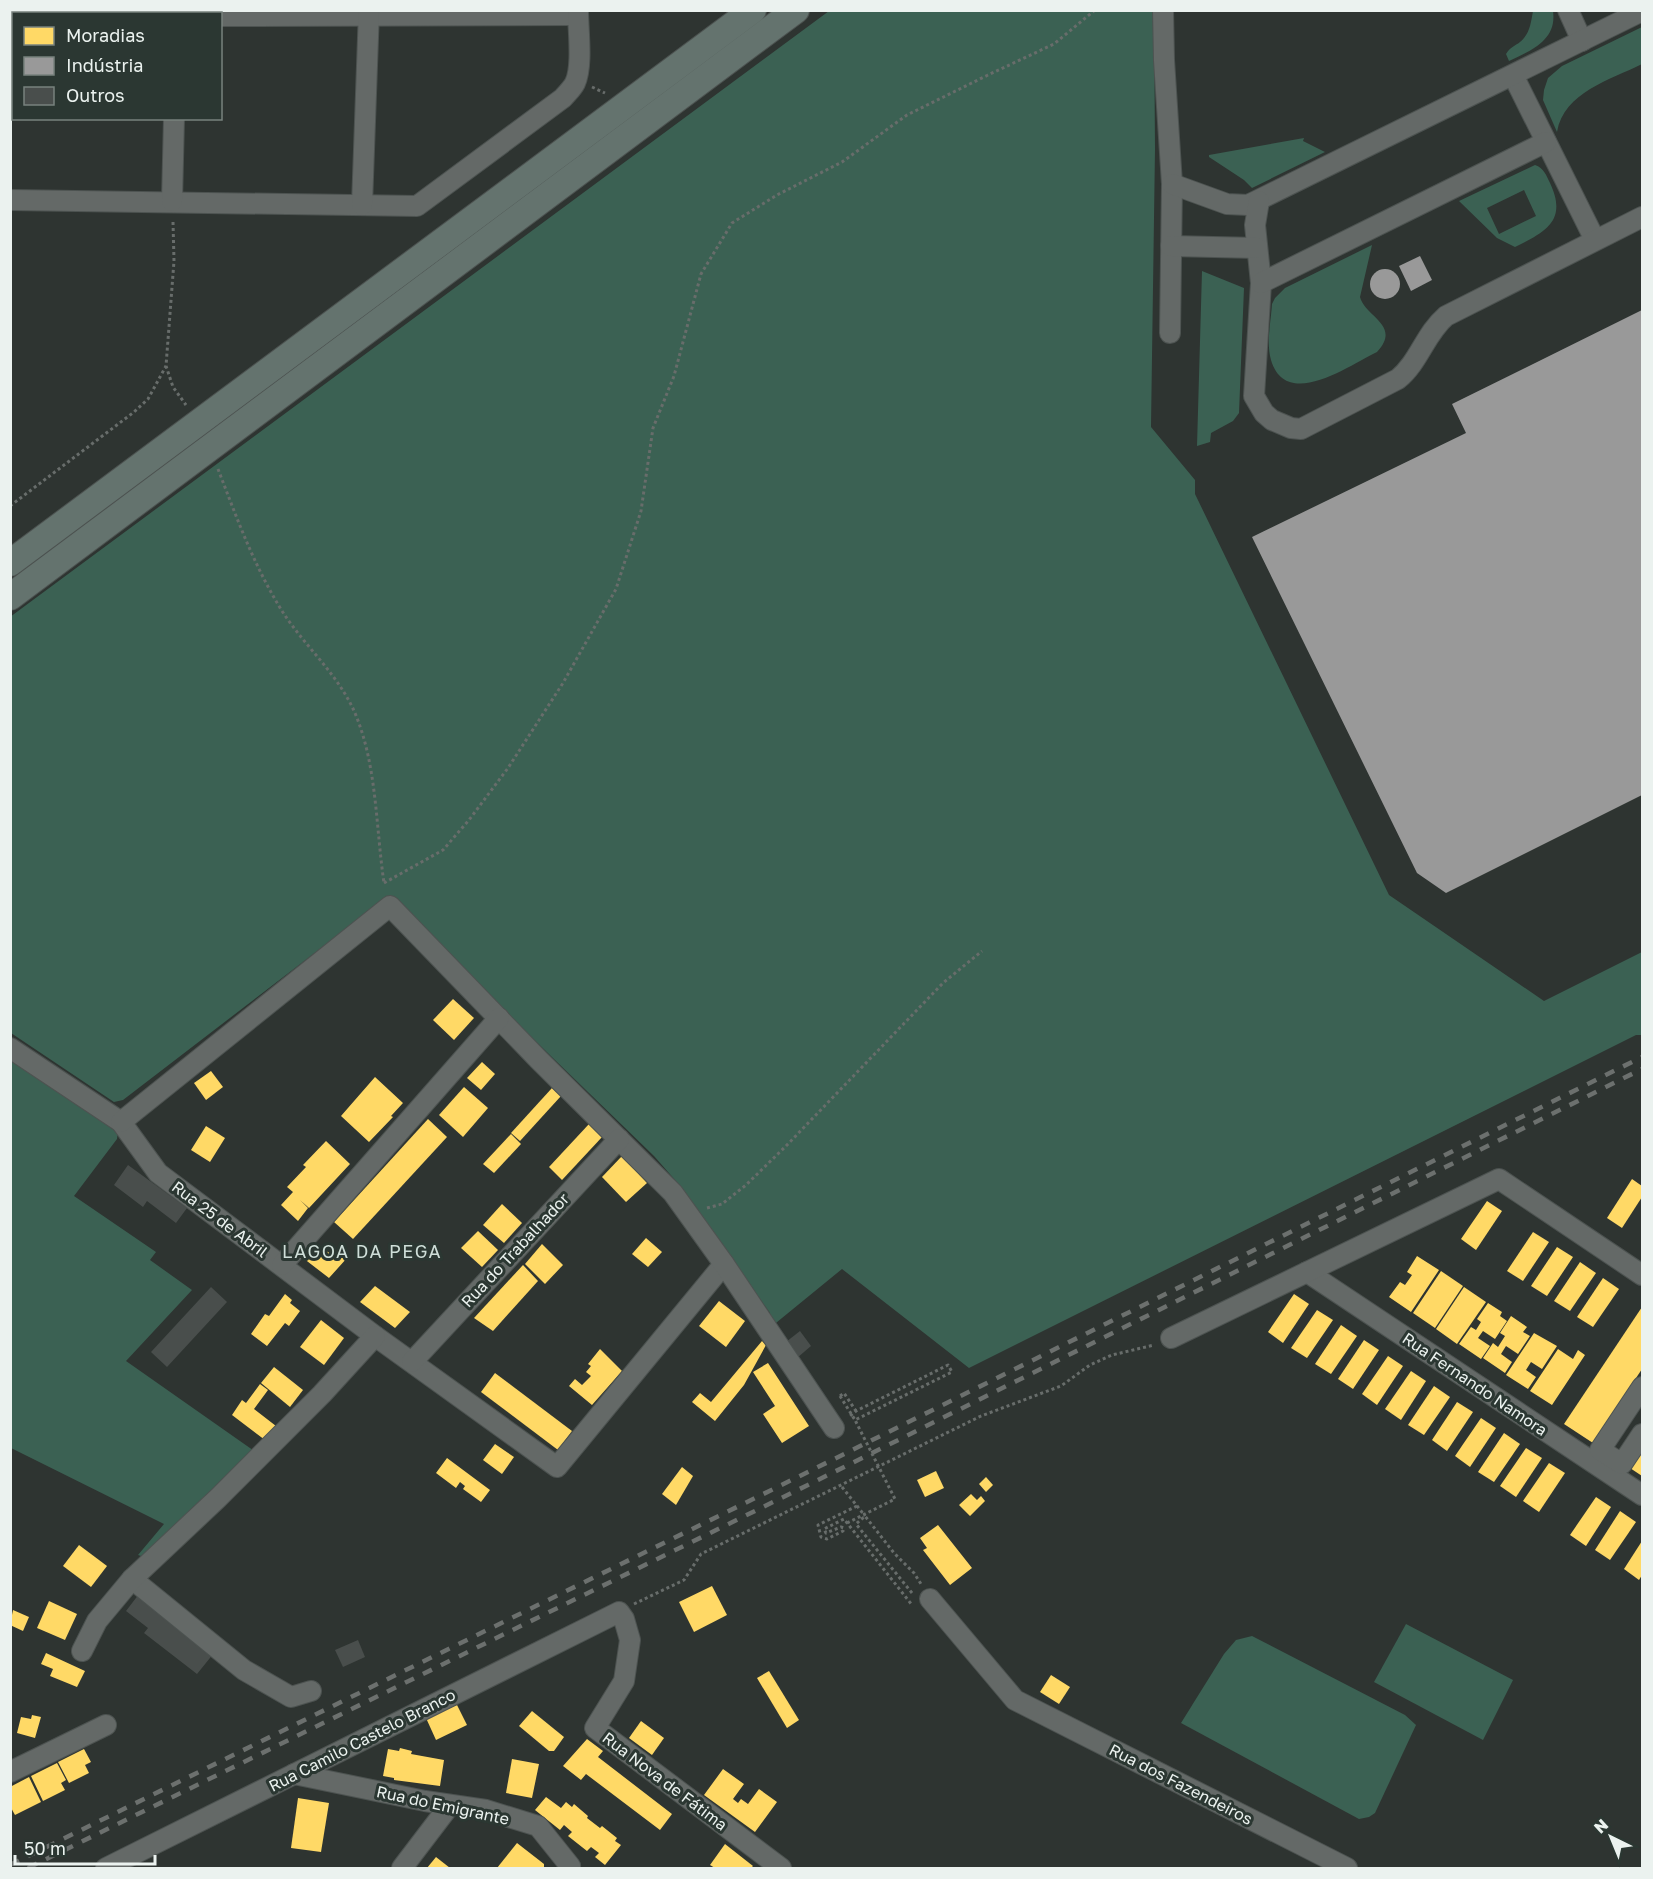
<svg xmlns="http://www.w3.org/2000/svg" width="1653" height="1879" font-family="'Golos Text',sans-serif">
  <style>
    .green { fill: #3b6153; fill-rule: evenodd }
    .homes { fill: #ffd966 }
    .industry { fill: #999 }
    .building { fill: #494e4c }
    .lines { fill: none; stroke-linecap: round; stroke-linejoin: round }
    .minor-casing { stroke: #4d5351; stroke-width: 22 }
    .major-casing { stroke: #4d5351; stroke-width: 28 }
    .path { stroke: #686d6b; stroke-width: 3; stroke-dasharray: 3 3; stroke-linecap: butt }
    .minor { stroke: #646967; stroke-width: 20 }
    .major { stroke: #64736e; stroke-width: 26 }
    .rail { stroke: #6c706e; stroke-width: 4.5; stroke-dasharray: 10 10; stroke-linecap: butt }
    .path-bridge { stroke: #686d6b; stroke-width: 3; stroke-dasharray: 3 3; stroke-linecap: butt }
    .labels { text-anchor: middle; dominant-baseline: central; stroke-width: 6; stroke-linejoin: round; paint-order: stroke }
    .street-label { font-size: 16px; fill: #ebf2ef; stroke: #2b3732 }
    .neighbourhood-label { font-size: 18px; letter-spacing: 1.5px; fill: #cfded8; stroke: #2b3732 }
  </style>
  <rect width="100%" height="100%" fill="#2e3431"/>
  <g class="green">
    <path d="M829,11H1154L1155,149L1151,427L1195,480V494L1389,895L1544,1001L1642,952V1035H1636L969,1368L842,1269L771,1327L770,1313L682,1188L654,1156L394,904L385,899L123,1100L114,1102L11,1033L10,617Z"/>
    <path d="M1533,11H1553C1557,40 1532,50 1509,61L1506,54C1510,47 1515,46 1520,42C1530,34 1531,22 1533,11Z"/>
    <path d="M1642,27V64C1610,80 1564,92 1557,132L1543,100L1544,90L1548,78L1562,66Z"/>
    <path d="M1304,138L1303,141L1325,152L1252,188L1244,180L1209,157V155Z"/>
    <path d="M1535,165C1544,168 1546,175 1550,183C1568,221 1545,232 1515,247L1497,238L1459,201ZM1524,190L1536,216L1499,234L1487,208Z"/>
    <path d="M1372,245L1360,297C1365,317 1402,325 1377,352C1350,365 1286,411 1271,360C1266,343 1271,321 1272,304L1275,298L1285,288Z"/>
    <path d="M1202,271L1244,288L1239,413L1233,421L1211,433L1210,442L1197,446Z"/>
    <path d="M10,1053L118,1131L117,1139L74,1196L156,1252L150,1260L192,1290L126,1361L257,1453L144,1557L138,1555L164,1524L11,1448Z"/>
    <path d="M1406,1624L1513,1680L1483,1740L1374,1682Z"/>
    <path d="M1252,1636L1405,1715L1416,1725L1375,1813L1369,1817L1359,1819L1181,1723L1224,1654L1236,1640Z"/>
  </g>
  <g class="homes">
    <path d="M453,999L474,1018L454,1040L433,1020Z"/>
    <path d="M482,1062L495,1074L481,1090L467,1078Z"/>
    <path d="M211,1071L223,1087L206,1100L194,1083Z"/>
    <path d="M375,1077L403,1103L391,1116L393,1117L369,1142L341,1116Z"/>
    <path d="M464,1087L488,1108L463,1137L439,1115Z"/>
    <path d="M552,1088L561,1096L520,1141L511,1133Z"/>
    <path d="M428,1119L447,1137L353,1239L334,1222Z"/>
    <path d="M589,1124L603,1136L562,1180L549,1167Z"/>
    <path d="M206,1126L225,1138L210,1162L191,1150Z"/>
    <path d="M511,1134L521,1144L494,1173L483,1164Z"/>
    <path d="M326,1141L350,1164L309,1208L300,1200L308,1208L298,1221L281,1205L293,1192L287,1187L306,1167L303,1165Z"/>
    <path d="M622,1156L647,1183L626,1202L602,1177Z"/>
    <path d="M1632,1179L1642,1186V1197L1622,1228L1607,1218Z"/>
    <path d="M1487,1201L1502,1211L1476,1250L1461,1239Z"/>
    <path d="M502,1204L522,1223L504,1243L483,1225Z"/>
    <path d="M478,1231L498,1250L482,1267L461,1248Z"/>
    <path d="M1533,1232L1549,1242L1523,1281L1507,1271Z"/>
    <path d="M646,1238L662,1252L648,1267L632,1254Z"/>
    <path d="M316,1243L332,1255L337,1250L347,1258L329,1278L303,1258Z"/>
    <path d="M542,1244L563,1265L545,1284L525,1264Z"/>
    <path d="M1557,1247L1573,1257L1547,1296L1531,1286Z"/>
    <path d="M1417,1256L1439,1270L1411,1312L1389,1297L1400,1282L1405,1285L1412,1275L1407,1272Z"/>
    <path d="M1580,1262L1596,1273L1570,1311L1554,1301Z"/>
    <path d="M523,1265L538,1281L493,1331L474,1318Z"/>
    <path d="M1441,1271L1463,1286L1435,1328L1413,1313Z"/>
    <path d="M1603,1278L1619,1289L1593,1327L1577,1317Z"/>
    <path d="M375,1286L410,1312L395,1328L360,1302Z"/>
    <path d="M1464,1287L1486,1302L1457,1344L1436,1329Z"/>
    <path d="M285,1294L292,1300L290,1303L300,1311L289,1326L285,1323L267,1346L251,1334L265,1314L269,1316Z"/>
    <path d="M1294,1294L1309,1304L1283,1343L1268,1332Z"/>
    <path d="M719,1301L745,1321L726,1347L699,1326Z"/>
    <path d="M1488,1303L1502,1312L1500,1316L1507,1321L1495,1339L1483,1331L1478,1338L1490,1346L1481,1359L1459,1344L1471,1327L1476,1330L1481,1322L1477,1319Z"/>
    <path d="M1642,1307V1369L1593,1443L1564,1424Z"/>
    <path d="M1317,1310L1333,1320L1307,1358L1291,1348Z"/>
    <path d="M1511,1316L1527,1327L1523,1332L1530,1336L1518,1354L1506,1346L1501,1354L1512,1362L1505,1373L1483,1358L1493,1343L1498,1347L1505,1336L1500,1333Z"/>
    <path d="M321,1320L344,1338L324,1365L300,1347Z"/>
    <path d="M1341,1325L1357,1336L1331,1374L1315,1364Z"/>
    <path d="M1534,1333L1557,1346L1542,1369L1531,1362L1526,1370L1536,1377L1528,1389L1506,1375Z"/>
    <path d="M1364,1340L1379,1350L1353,1389L1338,1379Z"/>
    <path d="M762,1341L766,1345L744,1385L715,1421L692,1402L700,1393L711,1402Z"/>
    <path d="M600,1349L622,1371L592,1405L569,1386L575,1379L582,1385L591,1376L586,1372L591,1366L588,1364Z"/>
    <path d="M1558,1349L1573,1359L1578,1350L1585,1355L1552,1405L1530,1391Z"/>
    <path d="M1388,1356L1403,1366L1377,1405L1362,1394Z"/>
    <path d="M768,1363L809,1426L782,1443L763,1414L775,1406L753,1372Z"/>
    <path d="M274,1367L303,1390L290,1407L261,1383Z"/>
    <path d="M1411,1371L1426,1381L1401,1420L1385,1409Z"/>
    <path d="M495,1373L572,1431L558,1450L481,1392Z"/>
    <path d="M260,1384L268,1390L254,1409L276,1426L265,1440L232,1415L242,1400L246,1403Z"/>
    <path d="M1434,1386L1450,1397L1424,1435L1408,1425Z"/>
    <path d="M1457,1402L1473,1412L1447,1451L1432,1440Z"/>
    <path d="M1481,1418L1496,1428L1470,1467L1455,1456Z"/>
    <path d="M1504,1433L1520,1444L1494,1482L1478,1472Z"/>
    <path d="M495,1444L514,1457L502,1474L483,1460Z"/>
    <path d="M1526,1448L1542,1458L1516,1497L1500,1486Z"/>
    <path d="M1642,1450V1476L1630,1468Z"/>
    <path d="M447,1458L490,1490L481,1502L463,1489L465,1486L460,1482L456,1488L436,1473Z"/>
    <path d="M1549,1463L1565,1473L1539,1512L1523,1501Z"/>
    <path d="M682,1467L693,1476L676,1505L662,1494Z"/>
    <path d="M936,1471L944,1488L925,1497L917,1480Z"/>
    <path d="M986,1477L993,1485L986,1492L979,1484Z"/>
    <path d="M971,1494L977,1500L981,1496L985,1501L970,1516L959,1505Z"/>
    <path d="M1596,1497L1611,1507L1586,1546L1570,1535Z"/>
    <path d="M1620,1511L1636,1522L1610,1560L1595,1550Z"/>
    <path d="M938,1525L972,1568L950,1585L923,1550L927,1548L920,1538Z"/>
    <path d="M1642,1541V1575L1639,1580L1624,1569Z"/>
    <path d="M79,1545L107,1566L91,1587L63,1566Z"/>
    <path d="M712,1586L727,1615L694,1632L679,1602Z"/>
    <path d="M49,1601L77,1614L65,1640L37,1628Z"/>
    <path d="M13,1610L29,1617L23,1631L10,1625Z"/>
    <path d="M46,1653L85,1671L77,1687L50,1676L53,1669L41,1664Z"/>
    <path d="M769,1671L799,1720L787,1728L757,1678Z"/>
    <path d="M1051,1675L1070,1687L1059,1704L1040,1692Z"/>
    <path d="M457,1705L467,1725L436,1740L426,1718Z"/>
    <path d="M532,1711L564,1737L554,1751H549L519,1726Z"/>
    <path d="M32,1715L41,1717L35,1738L17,1733L21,1717L31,1719Z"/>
    <path d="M641,1721L664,1738L652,1755L629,1738Z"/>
    <path d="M587,1739L603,1751L598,1757L672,1814L660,1830L586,1774L581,1780L563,1766Z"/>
    <path d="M400,1748L412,1751L411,1754L444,1760L440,1786L394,1780V1778L383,1776L388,1749L399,1751Z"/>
    <path d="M84,1749L91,1762L85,1765L89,1773L69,1783L58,1762Z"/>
    <path d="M512,1759L539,1764L532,1798L506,1793Z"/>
    <path d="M57,1763L66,1780L61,1783L65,1790L43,1801L31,1776Z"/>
    <path d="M723,1769L744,1784L733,1799L738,1803L741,1799L748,1804L759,1789L777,1802L755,1832L704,1795Z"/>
    <path d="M29,1777L41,1802L15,1815L10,1806V1787Z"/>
    <path d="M546,1797L561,1808L566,1802L572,1807L574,1804L588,1816L587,1818L600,1828L602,1826L617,1838L615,1841L621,1845L605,1865L595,1857L599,1853L591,1847L587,1851L568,1836L572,1832L564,1825L560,1830L535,1810Z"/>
    <path d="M298,1798L329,1803L321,1852L291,1848Z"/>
    <path d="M517,1843L544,1864V1868H497Z"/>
    <path d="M725,1844L753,1866L751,1868H715L710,1865Z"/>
    <path d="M436,1857L450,1868H427Z"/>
  </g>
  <g class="industry">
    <path d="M1420,256L1432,280L1411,291L1399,266Z"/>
    <circle cx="1385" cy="284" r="15"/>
    <path d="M1642,310V795L1446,893L1417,873L1252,537L1466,433L1452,404Z"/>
  </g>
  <g class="building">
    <path d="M128,1165L187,1208L176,1223L147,1201L143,1207L114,1185Z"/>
    <path d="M211,1287L227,1302L167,1367L151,1352Z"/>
    <path d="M800,1331L811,1346L797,1358L786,1342Z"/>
    <path d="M139,1594L214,1653L197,1674L144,1633L148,1628L126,1611Z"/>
    <path d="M358,1640L365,1657L343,1667L335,1650Z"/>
  </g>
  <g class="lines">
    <defs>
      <g id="minor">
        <path d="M176,10V14"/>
        <path d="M1163,10L1164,60L1172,184L1170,333"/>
        <path d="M1568,10L1582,41"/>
        <path d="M10,15H14"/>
        <path d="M220,16L578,15"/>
        <path d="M1513,75L1595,240"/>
        <path d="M1172,184L1227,204L1248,205L1642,11"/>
        <path d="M10,200L417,206L563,98C567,93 572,89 575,83C583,66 578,30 578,10"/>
        <path d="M172,201L174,118"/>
        <path d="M1259,201L1255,225L1261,283L1254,396L1264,413L1272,420L1291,428L1301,429L1398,379C1419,362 1425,334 1446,316L1642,217"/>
        <path d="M362,205L369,10"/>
        <path d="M1171,246L1257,248"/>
        <path d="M1261,283L1546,142"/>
        <path d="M10,1048L121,1122L158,1173L375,1336L557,1467L724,1264"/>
        <path d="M121,1122L390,906L539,1060L673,1193L724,1264L834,1428"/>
        <path d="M282,1265L499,1018"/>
        <path d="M1307,1272L1642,1495"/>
        <path d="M1171,1338L1499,1179L1642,1275"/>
        <path d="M412,1362L619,1139"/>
        <path d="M1642,1387L1600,1450L1622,1464L1642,1434"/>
        <path d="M132,1579L244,1670L291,1697L311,1691"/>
        <path d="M930,1599L1015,1700L1347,1868"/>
        <path d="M82,1651L97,1621L132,1579L218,1498L322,1394L375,1336"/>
        <path d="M10,1772L106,1725"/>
        <path d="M294,1774L425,1801L486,1810L538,1826L570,1866L569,1868"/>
        <path d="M106,1868L619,1612L624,1619L630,1640L624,1681L595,1728L781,1868"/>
        <path d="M402,1868L450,1805"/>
      </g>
      <g id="major">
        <path d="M10,563L753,10"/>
        <path d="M10,597L796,10"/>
      </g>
    </defs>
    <use href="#minor" class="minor-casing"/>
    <use href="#major" class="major-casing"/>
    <g class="path">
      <path d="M592,87L605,93"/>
      <path d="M173,222L174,261L166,366L173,387L186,405"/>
      <path d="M218,469C236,516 253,563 279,606C302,645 340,674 357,718C377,769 376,829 384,883"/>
      <path d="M10,506L134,412L148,399L166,366"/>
      <path d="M384,883L443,850L469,820L508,768L563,683L616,589L641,511L653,428L674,376L701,274L732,223L777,195L842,162L907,115L988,75L1054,44L1095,10"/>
      <path d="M707,1208L722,1204L746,1185L786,1146L943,983L982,951"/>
      <path d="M840,1396L855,1420L952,1372L948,1365L856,1411L850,1416"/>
      <path d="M840,1396L844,1393L856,1411"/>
      <path d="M842,1487L865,1516"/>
      <path d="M857,1506L818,1525L821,1537L827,1539L843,1531L844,1528L841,1527L826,1533L824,1529L844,1519L912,1605"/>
      <path d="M912,1593L856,1524L865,1516L894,1553L914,1573L921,1584"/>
      <path d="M634,1604L684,1580L701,1554L981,1416L1061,1386L1090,1365L1112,1355L1154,1345"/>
    </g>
    <use href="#minor" class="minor"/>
    <use href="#major" class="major"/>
    <g class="rail">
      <path d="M10,1865L812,1470L1642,1057"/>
      <path d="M28,1868L818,1480L1642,1069"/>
    </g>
    <path class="path-bridge" d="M847,1523L895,1499L855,1420"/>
  </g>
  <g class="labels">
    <g class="street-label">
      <text transform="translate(220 1219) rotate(37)">Rua 25 de Abril</text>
      <text transform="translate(515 1250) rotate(-47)">Rua do Trabalhador</text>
      <text transform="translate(1475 1384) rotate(34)">Rua Fernando Namora</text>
      <text transform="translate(362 1740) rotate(-27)">Rua Camilo Castelo Branco</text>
      <text transform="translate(665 1781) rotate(37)">Rua Nova de Fátima</text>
      <text transform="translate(1181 1784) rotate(27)">Rua dos Fazendeiros</text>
      <text transform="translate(443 1805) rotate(12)">Rua do Emigrante</text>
    </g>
    <g class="neighbourhood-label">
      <text x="362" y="1251">LAGOA DA PEGA</text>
    </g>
  </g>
  <rect width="1653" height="1879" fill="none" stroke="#ebf2ef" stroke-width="24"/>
  <rect x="12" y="12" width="210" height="108" fill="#2b3732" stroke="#78827e" stroke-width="1.5"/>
  <rect x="24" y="27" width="30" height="18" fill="#ffd966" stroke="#78827e" stroke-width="1.5"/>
  <text x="66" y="42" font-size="18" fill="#ebf2ef">Moradias</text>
  <rect x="24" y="57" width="30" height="18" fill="#999999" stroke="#78827e" stroke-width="1.5"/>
  <text x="66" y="72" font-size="18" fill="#ebf2ef">Indústria</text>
  <rect x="24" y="87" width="30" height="18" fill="#494e4c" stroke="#78827e" stroke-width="1.5"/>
  <text x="66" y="102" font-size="18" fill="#ebf2ef">Outros</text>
  <g transform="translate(1611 1837) rotate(317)" stroke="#2b3732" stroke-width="4.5" paint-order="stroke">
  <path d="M0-4.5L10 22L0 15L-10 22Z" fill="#ebf2ef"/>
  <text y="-9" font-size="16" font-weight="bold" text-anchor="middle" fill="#ebf2ef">N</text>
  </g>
  <path d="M15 1855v9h140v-9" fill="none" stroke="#ebf2ef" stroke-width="3"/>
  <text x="24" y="1855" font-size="18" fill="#ebf2ef" stroke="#2b3732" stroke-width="4.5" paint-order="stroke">50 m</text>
</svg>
